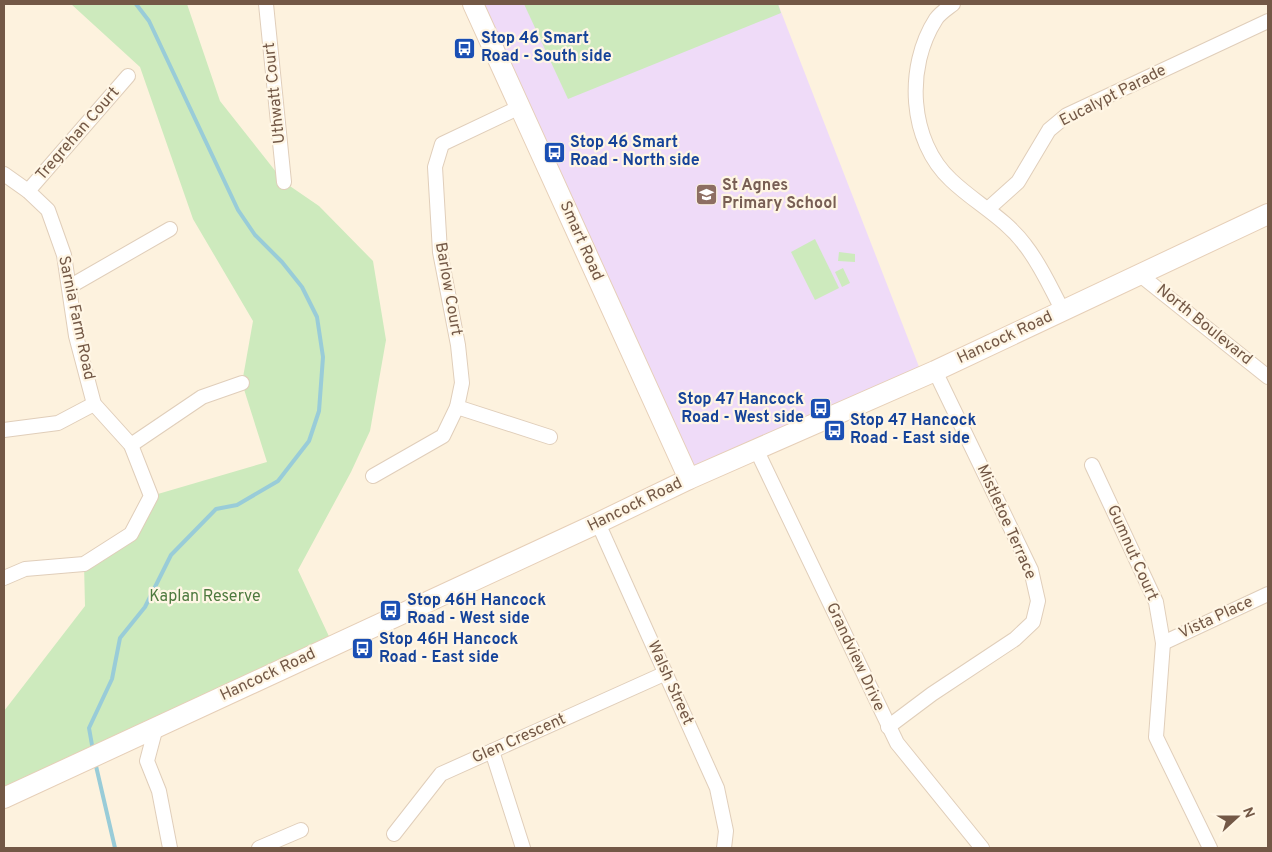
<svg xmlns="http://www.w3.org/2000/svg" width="1272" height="852" font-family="Overpass,sans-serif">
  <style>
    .education { fill: #efdbf8 }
    .green { fill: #cdeabd }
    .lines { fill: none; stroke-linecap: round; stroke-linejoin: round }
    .stream { stroke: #99ccd8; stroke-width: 4 }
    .street-casing { stroke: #e0ceba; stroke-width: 16 }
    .secondary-casing { stroke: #e6cfb8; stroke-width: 22 }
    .street { stroke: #fff; stroke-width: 14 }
    .secondary { stroke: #fff; stroke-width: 20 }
    .labels { text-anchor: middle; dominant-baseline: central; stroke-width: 4.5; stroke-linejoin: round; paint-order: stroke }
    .transit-label { font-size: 16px; font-weight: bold; fill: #164399; stroke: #fff6e5; text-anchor: start }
    .street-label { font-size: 16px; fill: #735846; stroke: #fff6e5 }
    .education-label { font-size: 16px; font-weight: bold; fill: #785e54; stroke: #fff6e5; text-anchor: start }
    .park-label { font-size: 16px; fill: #4d793e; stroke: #fff6e5 }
  </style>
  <rect width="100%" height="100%" fill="#fdf2de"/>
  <path class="education" d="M473,4H778L923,377L689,479Z"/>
  <g class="green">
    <path d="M71,4H187L220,101L284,182L319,206L373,261L386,340L370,431L351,472L298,570L333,645L4,798V711L85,606L84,564L131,534L151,496L267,462L242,383L253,321L193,219L140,67Z"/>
    <path d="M524,4H778L781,13L568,99Z"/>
    <path d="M815,239L839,288L815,300L791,252Z"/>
    <path d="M839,252L855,254V262L838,261Z"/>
    <path d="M843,268L850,283L842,287L835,272Z"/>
  </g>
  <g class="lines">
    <g class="stream">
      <path d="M92,745L89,728L112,679L120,638L145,607L171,555L216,509L237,505L278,481L309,441L319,411L323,357L317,317L302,287L282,262L255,235L238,210L149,21L136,4"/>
      <path d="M96,766L115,848"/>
    </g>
    <defs>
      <g id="street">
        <path d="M266,4L284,182"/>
        <path d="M953,4C948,8 940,13 936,19C905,67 909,141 951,180C975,203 1005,218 1025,245C1041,265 1051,289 1063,311"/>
        <path d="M4,174L28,191L48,210L64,255L76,336L94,404L131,445L151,496L131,534L84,564L25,569L4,578"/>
        <path d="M28,191L128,76"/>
        <path d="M989,208L1018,182L1049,130L1067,115L1268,21"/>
        <path d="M1139,274L1268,377"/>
        <path d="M69,287L170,229"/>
        <path d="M457,407L550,437"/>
        <path d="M4,430L58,423L94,404"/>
        <path d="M131,445L202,397L242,383"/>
        <path d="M756,449L897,743L982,848"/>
        <path d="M1092,465L1156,602L1163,643L1156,737L1210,848"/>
        <path d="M373,476L443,436L457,407L462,383L458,345L440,252L435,167L442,144L520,107"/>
        <path d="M598,523L717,788L726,831L724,848"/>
        <path d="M1163,643L1268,594"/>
        <path d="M156,727L147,761L159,791L170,848"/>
        <path d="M888,727L932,694L1015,639L1033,622L1038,601L1031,570L935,371"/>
        <path d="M492,751L523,848"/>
        <path d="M394,834L441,774L666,673"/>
        <path d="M259,848L301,830"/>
      </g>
      <g id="secondary">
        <path d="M473,4L689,479"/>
        <path d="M4,798L598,523L689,479L935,371L1268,214"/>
      </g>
    </defs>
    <use href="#street" class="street-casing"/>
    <use href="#secondary" class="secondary-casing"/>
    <use href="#street" class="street"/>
    <use href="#secondary" class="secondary"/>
  </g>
  <defs>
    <symbol id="bus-square" viewBox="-11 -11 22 22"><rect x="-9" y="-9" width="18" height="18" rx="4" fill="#1a4fb4" stroke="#fff6e5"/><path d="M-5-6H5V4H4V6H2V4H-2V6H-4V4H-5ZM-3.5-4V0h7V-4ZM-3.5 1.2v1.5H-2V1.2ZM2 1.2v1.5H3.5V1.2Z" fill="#fff"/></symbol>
    <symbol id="school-square" viewBox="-11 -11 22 22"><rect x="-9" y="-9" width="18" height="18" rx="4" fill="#8d6e63" stroke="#fff6e5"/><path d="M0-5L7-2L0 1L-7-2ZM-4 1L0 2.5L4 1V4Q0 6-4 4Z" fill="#fff"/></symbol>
  </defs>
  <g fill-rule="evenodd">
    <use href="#bus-square" x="452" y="36" width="25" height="25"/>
    <use href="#bus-square" x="542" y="140" width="25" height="25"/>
    <use href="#school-square" x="694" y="182" width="25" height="25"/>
    <use href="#bus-square" x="808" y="396" width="25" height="25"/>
    <use href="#bus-square" x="822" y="418" width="25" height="25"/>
    <use href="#bus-square" x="378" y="598" width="25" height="25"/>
    <use href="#bus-square" x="350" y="636" width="25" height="25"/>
  </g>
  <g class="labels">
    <g class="transit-label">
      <text x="481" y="39">Stop 46 Smart<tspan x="481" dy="18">Road - South side</tspan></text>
      <text x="570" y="143">Stop 46 Smart<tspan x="570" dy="18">Road - North side</tspan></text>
      <text x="804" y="400" text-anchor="end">Stop 47 Hancock<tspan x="804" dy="18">Road - West side</tspan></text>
      <text x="850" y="421">Stop 47 Hancock<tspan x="850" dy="18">Road - East side</tspan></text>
      <text x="407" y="601">Stop 46H Hancock<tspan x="407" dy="18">Road - West side</tspan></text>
      <text x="379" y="640">Stop 46H Hancock<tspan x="379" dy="18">Road - East side</tspan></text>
    </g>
    <g class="street-label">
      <text transform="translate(275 93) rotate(-96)">Uthwatt Court</text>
      <text transform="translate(1113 96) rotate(-27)">Eucalypt Parade</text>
      <text transform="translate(78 134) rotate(-49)">Tregrehan Court</text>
      <text transform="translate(581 241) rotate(66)">Smart Road</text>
      <text transform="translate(448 289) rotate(80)">Barlow Court</text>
      <text transform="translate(76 318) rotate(78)">Sarnia Farm Road</text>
      <text transform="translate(1204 325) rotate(39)">North Boulevard</text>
      <text transform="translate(1005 338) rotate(-25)">Hancock Road</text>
      <text transform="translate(635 505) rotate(-26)">Hancock Road</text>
      <text transform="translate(1006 522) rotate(66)">Mistletoe Terrace</text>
      <text transform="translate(1132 553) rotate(66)">Gumnut Court</text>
      <text transform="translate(1216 618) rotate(-25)">Vista Place</text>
      <text transform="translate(855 657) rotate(65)">Grandview Drive</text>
      <text transform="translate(268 675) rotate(-25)">Hancock Road</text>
      <text transform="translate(670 683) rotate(66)">Walsh Street</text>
      <text transform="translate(519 739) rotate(-24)">Glen Crescent</text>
    </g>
    <g class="education-label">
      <text x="722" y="186">St Agnes<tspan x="722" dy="18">Primary School</tspan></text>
    </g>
    <g class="park-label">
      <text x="205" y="597">Kaplan Reserve</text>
    </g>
  </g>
  <rect width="1272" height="852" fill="none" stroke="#735846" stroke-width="10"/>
  <g transform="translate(1237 817) rotate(69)" stroke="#fff6e5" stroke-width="4" paint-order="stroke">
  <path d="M0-4L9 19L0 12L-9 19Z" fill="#735846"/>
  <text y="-8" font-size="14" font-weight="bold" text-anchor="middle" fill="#735846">N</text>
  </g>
</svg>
